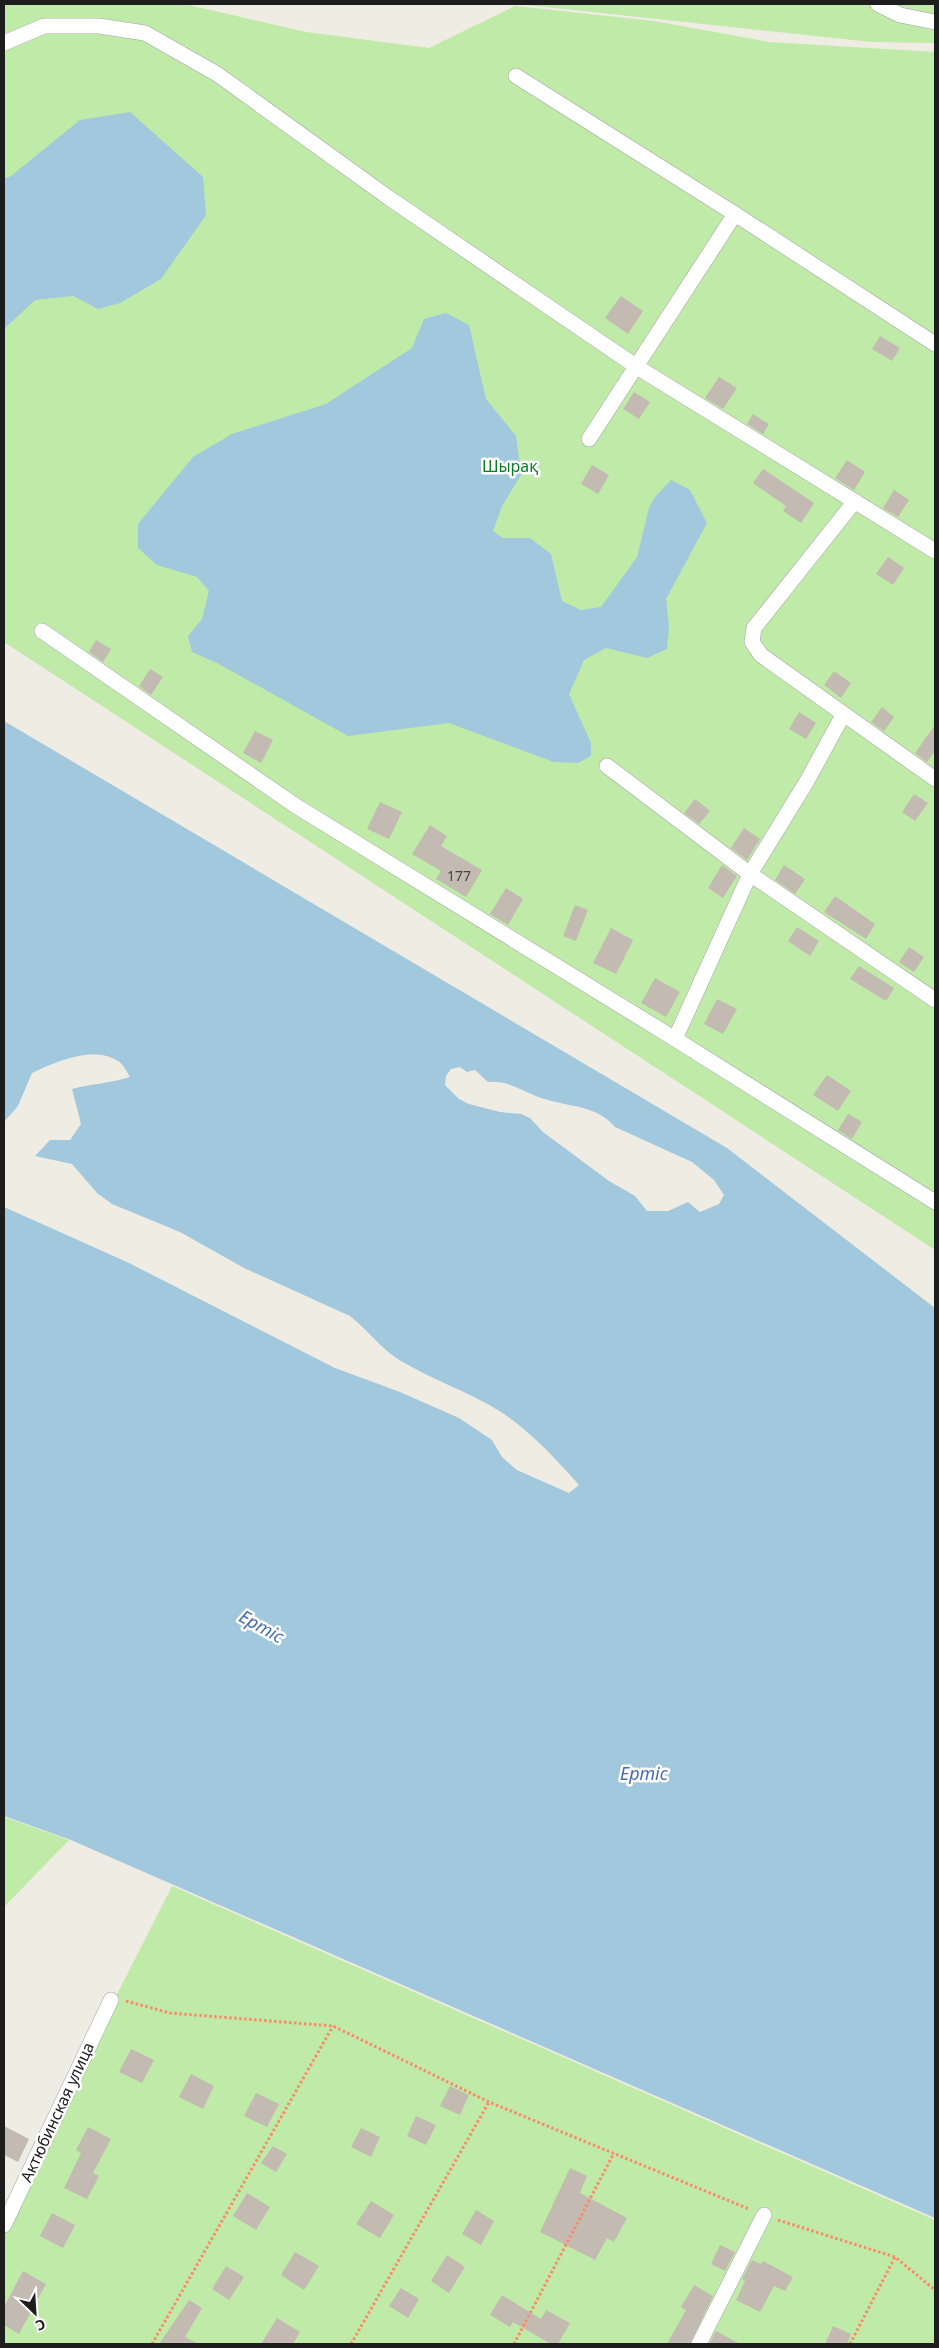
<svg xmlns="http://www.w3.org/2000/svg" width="939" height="2348" font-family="'Noto Sans',sans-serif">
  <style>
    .grass { fill: #bfeaa7 }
    .water { fill: #a2c8dd; fill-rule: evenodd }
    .building { fill: #c3bbb2 }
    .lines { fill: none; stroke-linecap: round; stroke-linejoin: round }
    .street-casing { stroke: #a4a4a4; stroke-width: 16 }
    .path { stroke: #fd8966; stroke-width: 3; stroke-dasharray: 2.5 2.5; stroke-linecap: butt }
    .street { stroke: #fff; stroke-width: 15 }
    .labels { text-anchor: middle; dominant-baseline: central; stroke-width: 5; stroke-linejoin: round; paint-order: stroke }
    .number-label { font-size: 14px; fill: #464442 }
    .park-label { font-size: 16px; fill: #097d22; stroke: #fff }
    .street-label { font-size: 16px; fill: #1d1d1d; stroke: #fff }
    .water-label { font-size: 18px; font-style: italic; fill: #486eaf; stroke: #fff }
  </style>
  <rect width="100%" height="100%" fill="#efece3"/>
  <g class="grass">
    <path d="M4,4H184L306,32L429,48L515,6L654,21L769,42L935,52V1250L4,642Z"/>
    <path d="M518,4H935V43L872,42Z"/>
    <path d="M4,1817L69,1840L4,1907Z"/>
    <path d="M172,1886L935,2220V2344H4V2217Z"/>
  </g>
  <g class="water">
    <path d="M130,112L203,177L206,215L161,279L120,303L98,309L73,296L35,300L4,329V179L11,176L80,120Z"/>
    <path d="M446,313L469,325L486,399L516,436L521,475L502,506L493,531L503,538H530L551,554L562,601L581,610L601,607L637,557L649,508L655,497L671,480L690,490L707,523L666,599L669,626L667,649L647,658L606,648L584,660L569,694L591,743V756L578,763L554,762L449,723L348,736L217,663L192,652L188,636L202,619L209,591L197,577L157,565L138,548V524L193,457L232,434L326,404L412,348L424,319Z"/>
    <path d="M4,721L727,1148L935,1308V2218L71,1840L4,1816V1207L127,1262L335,1368L400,1392L459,1418L492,1440L502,1457L517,1470L569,1493L579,1485C557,1460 529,1430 501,1412C469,1392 433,1380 401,1361C381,1349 368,1330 350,1316L244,1268L180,1232L112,1204L97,1193L72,1164L35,1156L50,1140H70L81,1124L72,1089C91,1084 111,1083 130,1077C127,1072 123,1064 118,1061C94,1045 55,1062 32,1073L18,1106L4,1122ZM460,1067L467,1072L475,1070L488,1082C512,1080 527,1095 548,1100C572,1107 597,1106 615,1127L692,1162L714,1180L724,1195L719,1204L700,1212L688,1202L668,1211H647L635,1196L609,1181L543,1132L530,1118L521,1114L500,1112L469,1104L459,1099L445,1085L446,1076L451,1069Z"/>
  </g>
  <g class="building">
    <path d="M621,296L643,311L628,334L605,318Z"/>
    <path d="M880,336L900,348L892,361L872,349Z"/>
    <path d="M719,377L737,388L723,409L705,398Z"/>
    <path d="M634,392L650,402L639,419L623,409Z"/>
    <path d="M753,414L769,424L763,434L747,424Z"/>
    <path d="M847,460L865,472L854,490L835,478Z"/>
    <path d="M592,465L609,475L598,494L581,484Z"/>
    <path d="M763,469L814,503L801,523L783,511L786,506L753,483Z"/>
    <path d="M894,490L909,500L898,517L883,508Z"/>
    <path d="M888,557L904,568L893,585L876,574Z"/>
    <path d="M96,640L111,649L103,662L89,652Z"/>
    <path d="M150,669L163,677L151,695L139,686Z"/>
    <path d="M834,671L851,683L841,698L824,685Z"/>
    <path d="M882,707L894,717L884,731L871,722Z"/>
    <path d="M799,712L816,723L806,739L789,729Z"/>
    <path d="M935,725V751L927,762L915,753Z"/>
    <path d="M255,731L273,740L261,763L243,753Z"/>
    <path d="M914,794L928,803L915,821L902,812Z"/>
    <path d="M695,799L710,811L699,824L684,813Z"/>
    <path d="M380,802L402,812L389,839L367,829Z"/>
    <path d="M430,825L447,836L441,846L482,870L466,897L436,879L441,871L412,854Z"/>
    <path d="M744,828L760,839L747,860L731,848Z"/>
    <path d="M722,865L737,876L723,898L708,888Z"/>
    <path d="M784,865L805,879L795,894L775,880Z"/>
    <path d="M506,888L523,899L508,925L490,914Z"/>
    <path d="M835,896L875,924L866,939L824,912Z"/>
    <path d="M575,905L588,910L576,941L563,936Z"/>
    <path d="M797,927L819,941L810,956L788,941Z"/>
    <path d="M611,928L633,940L616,974L593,963Z"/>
    <path d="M909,947L924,957L914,972L899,962Z"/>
    <path d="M859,966L894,988L886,1001L850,979Z"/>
    <path d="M655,978L680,992L666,1017L641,1003Z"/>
    <path d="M717,999L737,1009L723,1034L704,1024Z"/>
    <path d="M827,1075L851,1091L838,1111L813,1095Z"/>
    <path d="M848,1114L862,1122L852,1139L838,1130Z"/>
    <path d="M131,2049L154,2060L142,2083L119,2072Z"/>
    <path d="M191,2074L214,2086L203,2109L179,2097Z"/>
    <path d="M450,2086L469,2095L460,2115L440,2106Z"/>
    <path d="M256,2093L279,2104L267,2127L244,2116Z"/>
    <path d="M416,2116L436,2125L426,2145L407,2136Z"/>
    <path d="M4,2126L29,2139L18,2162L4,2155Z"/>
    <path d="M88,2127L111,2139L93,2173L99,2176L87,2199L64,2188L81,2153L76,2150Z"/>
    <path d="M361,2128L380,2137L371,2157L351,2147Z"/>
    <path d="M273,2146L287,2154L276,2172L261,2163Z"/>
    <path d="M570,2168L587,2176L580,2193L627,2218L614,2242L607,2238L595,2260L540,2232Z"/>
    <path d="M247,2193L270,2207L256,2230L233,2216Z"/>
    <path d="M371,2201L394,2215L380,2238L356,2224Z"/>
    <path d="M476,2210L494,2221L481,2245L462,2234Z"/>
    <path d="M52,2213L75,2225L63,2248L40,2236Z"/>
    <path d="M720,2245L735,2252L725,2271L711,2264Z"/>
    <path d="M295,2252L319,2266L304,2290L281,2275Z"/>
    <path d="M447,2255L465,2267L449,2293L431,2281Z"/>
    <path d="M752,2260L761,2264L763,2261L793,2277L785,2291L774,2286L760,2312L736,2300L745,2281L742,2279Z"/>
    <path d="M226,2266L244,2277L229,2300L212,2289Z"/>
    <path d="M23,2271L46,2284L19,2334L4,2325V2307Z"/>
    <path d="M694,2285L713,2296L690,2344H667L686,2310L681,2307Z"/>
    <path d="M401,2288L419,2299L408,2318L389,2306Z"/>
    <path d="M502,2295L541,2319L546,2310L570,2323L558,2344H551L513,2322L510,2327L490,2315Z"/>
    <path d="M189,2300L202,2308L185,2337L199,2344H159Z"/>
    <path d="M277,2318L300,2332L293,2344H261Z"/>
    <path d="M833,2326L851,2334L847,2344H825Z"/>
    <path d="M716,2331L740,2344H709Z"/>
  </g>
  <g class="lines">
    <defs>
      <g id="street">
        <path d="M878,4L900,15L935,22"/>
        <path d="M4,43L44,26H99L145,33L217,74L389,198L637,367L935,551"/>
        <path d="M516,76L735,214L935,344"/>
        <path d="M589,439L735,214"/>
        <path d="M855,501L754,628L752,642L761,655L935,779"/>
        <path d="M42,631L296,806L675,1039L935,1202"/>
        <path d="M607,766L750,874L935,1000"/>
        <path d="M675,1039L750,874L807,781L843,715"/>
        <path d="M4,2225L111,2000"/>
        <path d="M699,2344L764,2215"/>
      </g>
    </defs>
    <use href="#street" class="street-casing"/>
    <g class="path">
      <path d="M126,2001L170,2013L333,2026L489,2102L749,2209"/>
      <path d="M778,2220L895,2257L935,2290"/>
      <path d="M152,2344L333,2026"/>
      <path d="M351,2344L489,2102"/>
      <path d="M514,2344L614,2153"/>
      <path d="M850,2344L895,2257"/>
    </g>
    <use href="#street" class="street"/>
  </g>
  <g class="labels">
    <g class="number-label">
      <text x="459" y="875">177</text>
    </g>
    <g class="park-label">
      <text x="510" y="466">Шырақ</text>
    </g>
    <g class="street-label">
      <text transform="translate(57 2112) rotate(-65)">Актюбинская улица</text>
    </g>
    <g class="water-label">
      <text transform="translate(262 1626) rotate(29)">Ертіс</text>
      <text x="644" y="1773">Ертіс</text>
    </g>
  </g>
  <rect width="939" height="2348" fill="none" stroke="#1d1d1d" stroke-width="10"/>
  <g transform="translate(35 2313) rotate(155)" stroke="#ffffff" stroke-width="4" paint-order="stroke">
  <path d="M0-4L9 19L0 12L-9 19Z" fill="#1d1d1d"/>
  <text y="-8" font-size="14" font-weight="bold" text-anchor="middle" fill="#1d1d1d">С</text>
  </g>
</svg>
